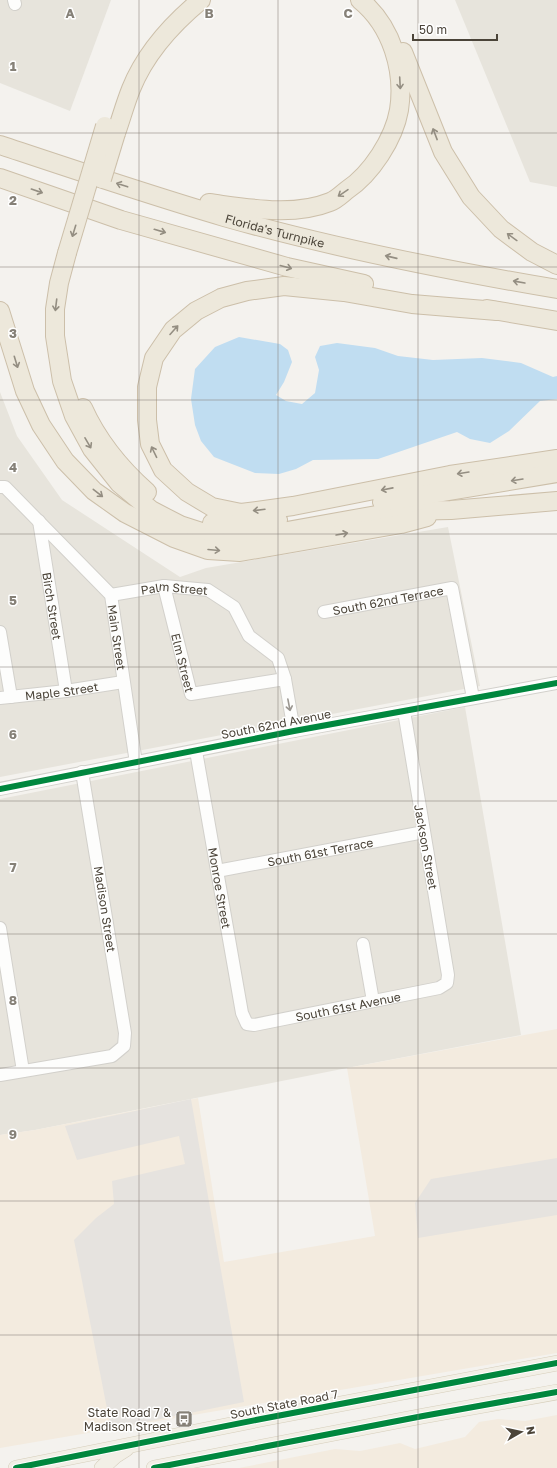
<svg xmlns="http://www.w3.org/2000/svg" width="557" height="1468" font-family="'Golos Text',sans-serif">
  <style>
    .residential { fill: #e7e4dc }
    .commercial { fill: #f3ebdf }
    .parking { fill: #e6e3df }
    .water { fill: #c0ddf1 }
    .lines { fill: none; stroke-linecap: round; stroke-linejoin: round }
    .minor-casing { stroke: #d2d0cb; stroke-width: 14 }
    .major-casing { stroke: #d6cebb; stroke-width: 16 }
    .highway-casing { stroke: #ccbfa9; stroke-width: 20 }
    .minor { stroke: #fdfdfc; stroke-width: 12 }
    .major { stroke: #f2efe6; stroke-width: 15 }
    .highway { stroke: #ede8db; stroke-width: 18 }
    .highway-bridge-casing { stroke: #ccbfa9; stroke-width: 20; stroke-linecap: butt }
    .highway-bridge { stroke: #ede8db; stroke-width: 18 }
    .cycleway-casing { stroke: #fff; stroke-width: 8 }
    .cycleway { stroke: #00873e; stroke-width: 6 }
    .oneway { stroke: #948e82 }
    .oneway2 { stroke: #9b9791 }
    .grid { fill: none; stroke: #868178; stroke-width: 1; stroke-opacity: 0.55 }
    .labels { text-anchor: middle; dominant-baseline: central; stroke-width: 3; stroke-linejoin: round; paint-order: stroke }
    .street-label { font-size: 12px; fill: #4b4439; stroke: #fff }
    .poi-label { font-size: 12px; fill: #4b4439; stroke: #fff; text-anchor: end }
    .grid-label { font-size: 13px; text-anchor: middle; font-weight: bold; fill: #868178; stroke: #fff; stroke-width: 3; stroke-linejoin: round; paint-order: stroke }
  </style>
  <rect width="100%" height="100%" fill="#f4f2ee"/>
  <g class="residential">
    <path d="M0,0H111L70,111L0,83Z"/>
    <path d="M455,0H557V187L530,182Z"/>
    <path d="M0,392L17,436L62,500L180,577L206,568L448,527L480,686L0,777Z"/>
    <path d="M465,707L521,1035L347,1068L35,1130L0,1135V799Z"/>
  </g>
  <g class="commercial">
    <path d="M557,1029V1353L0,1448V1135L35,1130L198,1098L224,1262L375,1236L347,1068Z"/>
    <path d="M557,1415V1468H239L335,1449L360,1451L400,1443L415,1449L465,1437L479,1422L498,1419L525,1421Z"/>
  </g>
  <g class="parking">
    <path d="M191,1099L244,1402L111,1429L74,1240L96,1218L114,1204L112,1181L185,1164L179,1136L77,1160L65,1126Z"/>
    <path d="M557,1158V1215L418,1238L415,1203L431,1179Z"/>
  </g>
  <path class="water" d="M239,337L280,344L288,350L292,362L284,382L276,395L286,401L302,404L315,393L319,370L315,357L320,346L337,343L375,348L398,356L433,360L482,358L521,363L553,377L557,376V399L540,401L509,431L490,443L470,439L457,432L378,459L313,460L296,469L279,474L255,473L214,457L201,441L195,425L191,399L195,369L215,347Z"/>
  <g class="lines">
    <defs>
      <g id="minor">
        <path d="M14,0L15,4"/>
        <path id="s1" d="M0,487H5L111,595L136,763"/>
        <path id="s2" d="M39,521L66,691"/>
        <path id="s3" d="M164,586L191,694L285,679"/>
        <path id="s4" d="M111,595L164,586L208,590L234,607L249,636L278,658L285,679L294,731"/>
        <path id="s5" d="M324,612L452,588L473,698"/>
        <path d="M0,632L11,697"/>
        <path id="s6" d="M0,698L66,691L123,682"/>
        <path id="s7" d="M196,751L242,1013L247,1024L254,1025L439,988L447,983L448,975L404,711"/>
        <path d="M0,789L294,731L557,683"/>
        <path id="s8" d="M217,871L424,832"/>
        <path d="M0,928L23,1071"/>
        <path d="M363,944L373,1001"/>
        <path d="M0,1075L112,1056L124,1046L125,1033L82,772"/>
      </g>
      <g id="major">
        <path d="M16,1468L261,1419L557,1363"/>
        <path d="M102,1468L115,1456L126,1449"/>
        <path d="M154,1468L423,1416L557,1392"/>
      </g>
      <g id="highway">
        <path d="M403,52L443,152L471,197L501,229L532,252L557,265"/>
        <path d="M116,133C121,119 125,104 131,89C145,54 172,24 201,0"/>
        <path id="s9" d="M0,145C75,170 149,195 224,217C333,248 445,270 557,289"/>
        <path d="M0,178L121,220L287,267L364,284"/>
        <path d="M209,203C247,208 293,217 330,202C336,200 342,194 347,190C371,174 394,139 399,110C405,71 392,26 360,0"/>
        <path d="M67,253L59,283L55,309V336L62,381L74,416L92,449L119,483L151,510L180,525L211,535L243,539L399,511L451,510L557,501"/>
        <path d="M487,309L557,321"/>
        <path d="M0,311L25,391L41,425L65,461L94,491L125,513L174,538L208,550L240,552L401,524L427,517"/>
        <path d="M497,311L412,304L344,292L284,286L247,291L221,298L196,311L173,330L154,358L147,387V420L150,444L163,470L187,492L212,507L241,513L293,506L450,475L557,459"/>
        <path d="M83,408C97,439 121,469 147,492"/>
        <path d="M382,502L557,473"/>
        <path d="M212,523L244,526L278,520"/>
      </g>
    </defs>
    <use href="#minor" class="minor-casing"/>
    <use href="#major" class="major-casing"/>
    <use href="#highway" class="highway-casing"/>
    <use href="#minor" class="minor"/>
    <use href="#major" class="major"/>
    <use href="#highway" class="highway"/>
    <defs>
      <g id="highway-bridge">
        <path d="M102,179L116,133"/>
        <path d="M67,253L105,126"/>
      </g>
    </defs>
    <use href="#highway-bridge" class="highway-bridge-casing"/>
    <use href="#highway-bridge" class="highway-bridge"/>
    <defs>
      <g id="cycleway">
        <path d="M0,789L294,731L557,683"/>
        <path d="M16,1468L261,1419L557,1363"/>
        <path d="M154,1468L423,1416L557,1392"/>
      </g>
    </defs>
    <use href="#cycleway" class="cycleway-casing"/>
    <use href="#cycleway" class="cycleway"/>
  </g>
  <defs><path id="oneway-shaft" d="M-6 0H5M1.5-3L5.5 0L1.5 3" fill="none" stroke-width="1.6" stroke-linecap="round" stroke-linejoin="round"/></defs>
  <g class="oneway">
    <use href="#oneway-shaft" transform="translate(400 83) rotate(87)"/>
    <use href="#oneway-shaft" transform="translate(435 134) rotate(-111)"/>
    <use href="#oneway-shaft" transform="translate(122 185) rotate(-162)"/>
    <use href="#oneway-shaft" transform="translate(37 191) rotate(19)"/>
    <use href="#oneway-shaft" transform="translate(343 193) rotate(146)"/>
    <use href="#oneway-shaft" transform="translate(74 231) rotate(107)"/>
    <use href="#oneway-shaft" transform="translate(160 231) rotate(16)"/>
    <use href="#oneway-shaft" transform="translate(512 237) rotate(-144)"/>
    <use href="#oneway-shaft" transform="translate(391 257) rotate(-167)"/>
    <use href="#oneway-shaft" transform="translate(286 267) rotate(15)"/>
    <use href="#oneway-shaft" transform="translate(519 282) rotate(-170)"/>
    <use href="#oneway-shaft" transform="translate(56 305) rotate(97)"/>
    <use href="#oneway-shaft" transform="translate(174 330) rotate(-48)"/>
    <use href="#oneway-shaft" transform="translate(16 362) rotate(73)"/>
    <use href="#oneway-shaft" transform="translate(88 443) rotate(60)"/>
    <use href="#oneway-shaft" transform="translate(154 452) rotate(-116)"/>
    <use href="#oneway-shaft" transform="translate(463 473) rotate(171)"/>
    <use href="#oneway-shaft" transform="translate(517 480) rotate(171)"/>
    <use href="#oneway-shaft" transform="translate(387 489) rotate(169)"/>
    <use href="#oneway-shaft" transform="translate(98 493) rotate(38)"/>
    <use href="#oneway-shaft" transform="translate(259 510) rotate(173)"/>
    <use href="#oneway-shaft" transform="translate(342 534) rotate(-10)"/>
    <use href="#oneway-shaft" transform="translate(214 550) rotate(5)"/>
  </g>
  <use class="oneway2" href="#oneway-shaft" transform="translate(289 705) rotate(79)"/>
  <path class="grid" d="M139,0V1468M278,0V1468M418,0V1468M0,133H557M0,267H557M0,400H557M0,534H557M0,667H557M0,801H557M0,934H557M0,1068H557M0,1201H557M0,1335H557"/>
  <defs>
    <symbol id="bus-square" viewBox="-11 -11 22 22"><rect x="-9" y="-9" width="18" height="18" rx="4" fill="#868178" stroke="#fff"/><path d="M-5-6H5V4H4V6H2V4H-2V6H-4V4H-5ZM-3.5-4V0h7V-4ZM-3.5 1.2v1.5H-2V1.2ZM2 1.2v1.5H3.5V1.2Z" fill="#fff"/></symbol>
  </defs>
  <g fill-rule="evenodd">
    <use href="#bus-square" x="174" y="1409" width="20" height="20"/>
  </g>
  <g class="labels">
    <g class="street-label">
      <text stroke="none"><textPath href="#s9" startOffset="288">Florida's Turnpike</textPath></text>
      <text stroke="none"><textPath href="#s4" startOffset="64">Palm Street</textPath></text>
      <text stroke="none"><textPath href="#s5" startOffset="65">South 62nd Terrace</textPath></text>
      <text stroke="none"><textPath href="#s2" startOffset="86">Birch Street</textPath></text>
      <text stroke="none"><textPath href="#s1" startOffset="199">Main Street</textPath></text>
      <text stroke="none"><textPath href="#s3" startOffset="79">Elm Street</textPath></text>
      <text stroke="none"><textPath href="#s6" startOffset="62">Maple Street</textPath></text>
      <text transform="translate(276 724) rotate(-11)">South 62nd Avenue</text>
      <text transform="translate(426 847) rotate(80)">Jackson Street</text>
      <text stroke="none"><textPath href="#s8" startOffset="105">South 61st Terrace</textPath></text>
      <text stroke="none"><textPath href="#s7" startOffset="139">Monroe Street</textPath></text>
      <text transform="translate(105 909) rotate(81)">Madison Street</text>
      <text stroke="none"><textPath href="#s7" startOffset="381">South 61st Avenue</textPath></text>
      <text transform="translate(284 1404) rotate(-11)">South State Road 7</text>
    </g>
    <g class="poi-label">
      <text x="171" y="1412">State Road 7 &amp;<tspan x="171" dy="14">Madison Street</tspan></text>
    </g>
  </g>
  <g class="grid-label">
    <text x="70" y="18">A</text>
    <text x="209" y="18">B</text>
    <text x="348" y="18">C</text>
    <text x="13" y="71">1</text>
    <text x="13" y="205">2</text>
    <text x="13" y="338">3</text>
    <text x="13" y="472">4</text>
    <text x="13" y="605">5</text>
    <text x="13" y="739">6</text>
    <text x="13" y="872">7</text>
    <text x="13" y="1005">8</text>
    <text x="13" y="1139">9</text>
  </g>
  <g transform="translate(521 1432) rotate(81)" stroke="#ffffff" stroke-width="3" paint-order="stroke">
  <path d="M0-3L7 15L0 10L-7 15Z" fill="#4b4439"/>
  <text y="-6" font-size="11" font-weight="bold" text-anchor="middle" fill="#4b4439">N</text>
  </g>
  <path d="M413 34v6h84v-6" fill="none" stroke="#4b4439" stroke-width="2"/>
  <text x="419" y="34" font-size="12" fill="#4b4439" stroke="#ffffff" stroke-width="3" paint-order="stroke">50 m</text>
</svg>
